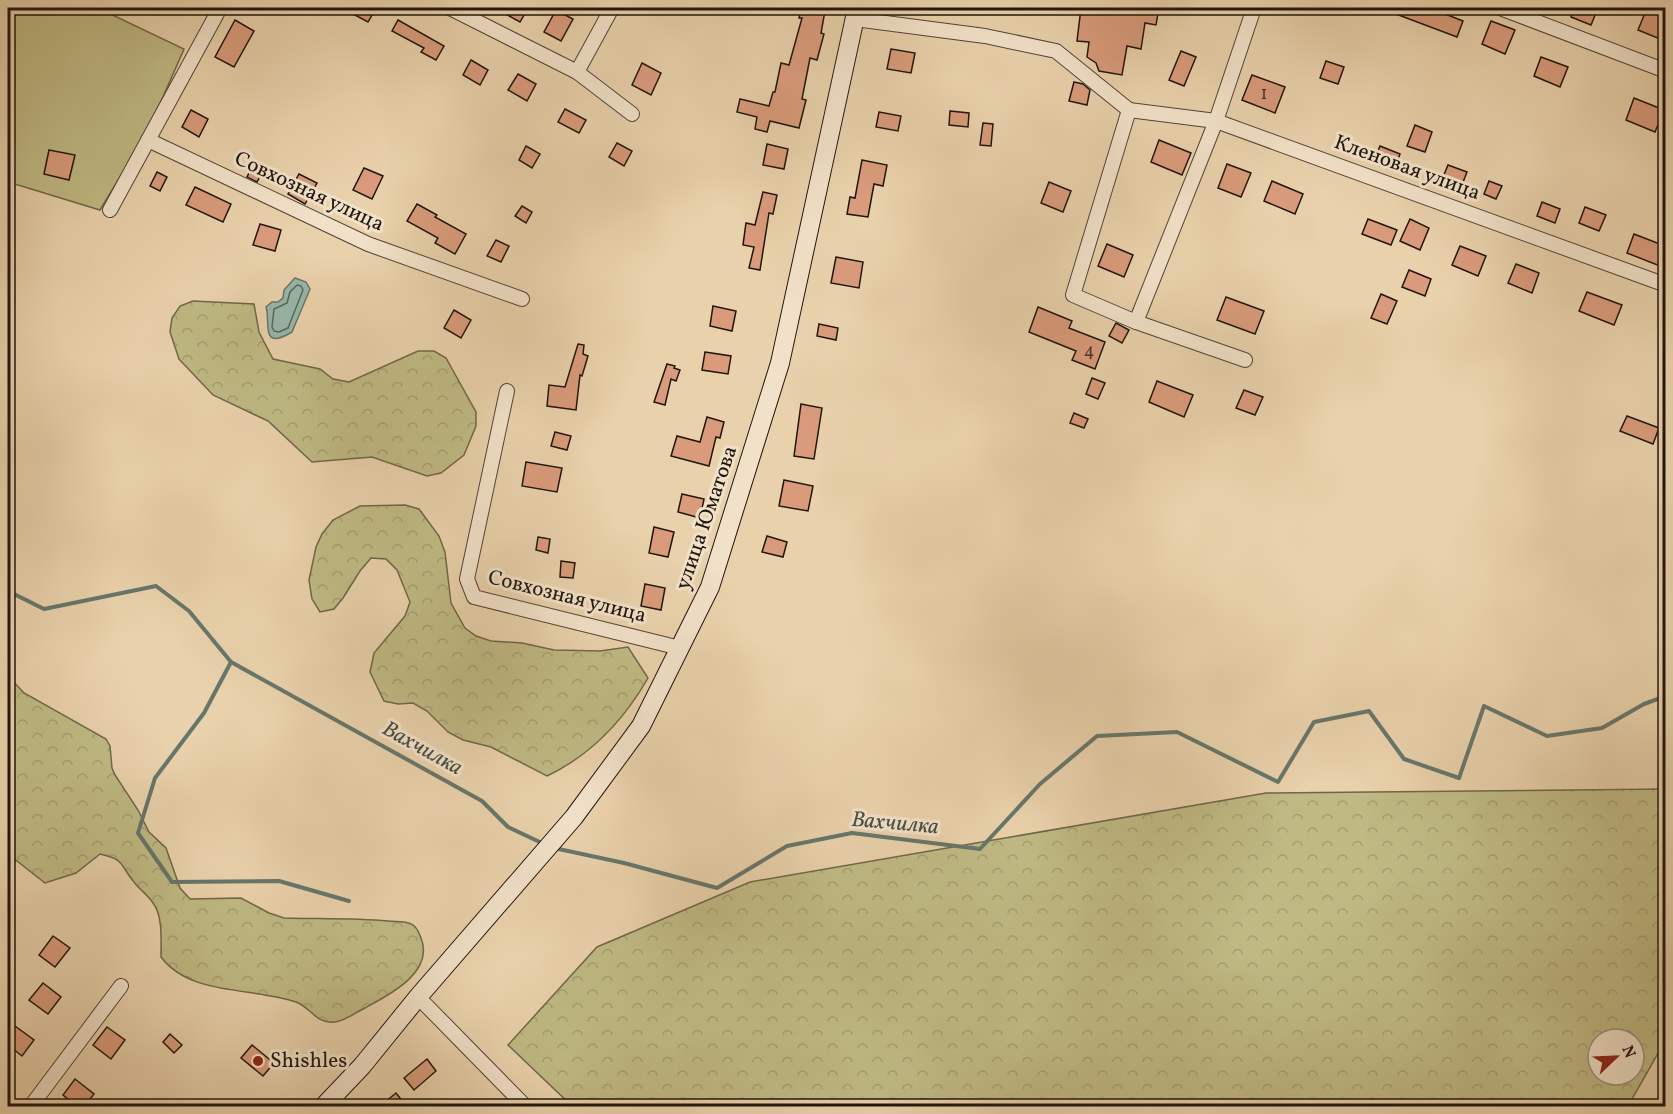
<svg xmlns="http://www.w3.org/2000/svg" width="1673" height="1114" font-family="Vollkorn,serif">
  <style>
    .forest { fill: url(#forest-crowns); stroke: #706749; stroke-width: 1.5; fill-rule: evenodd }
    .garden { fill: #bfb983; stroke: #706749; stroke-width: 1.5 }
    .water { fill: #97b7a9; stroke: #67766b; stroke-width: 1.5 }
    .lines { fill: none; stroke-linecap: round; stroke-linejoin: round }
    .shore { stroke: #5c665c; stroke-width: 1.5 }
    .stream { stroke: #67766b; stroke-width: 4 }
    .building { fill: #d99b7b; stroke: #20150f; stroke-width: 1.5 }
    .street-casing { stroke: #524436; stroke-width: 16 }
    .secondary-casing { stroke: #20150f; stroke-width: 20 }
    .street { stroke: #f1e1c8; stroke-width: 14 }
    .secondary { stroke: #f1e1c8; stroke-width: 18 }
    .poi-dot { fill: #8f2418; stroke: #f1e1c8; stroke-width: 2 }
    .labels { text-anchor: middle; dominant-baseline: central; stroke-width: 6; stroke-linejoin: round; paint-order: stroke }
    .number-label { font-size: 18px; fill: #4e362a }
    .street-label { font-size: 21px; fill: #20150f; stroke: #f1e1c8 }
    .poi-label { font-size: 21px; fill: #20150f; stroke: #f1e1c8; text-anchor: start }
    .water-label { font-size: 22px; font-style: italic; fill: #4a4e45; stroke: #f1e1c8 }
  </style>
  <defs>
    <pattern id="forest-crowns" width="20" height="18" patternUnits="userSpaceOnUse" patternTransform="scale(1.5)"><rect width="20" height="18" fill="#bfb983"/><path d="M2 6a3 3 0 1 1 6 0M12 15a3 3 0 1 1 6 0" fill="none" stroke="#a49e70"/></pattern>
  </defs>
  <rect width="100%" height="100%" fill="#e9d1ab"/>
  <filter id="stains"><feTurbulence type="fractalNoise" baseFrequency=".00333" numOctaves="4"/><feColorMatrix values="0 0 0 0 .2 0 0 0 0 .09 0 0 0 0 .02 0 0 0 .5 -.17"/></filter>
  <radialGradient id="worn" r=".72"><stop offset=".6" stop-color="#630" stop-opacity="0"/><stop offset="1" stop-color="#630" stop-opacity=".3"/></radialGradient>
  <g class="forest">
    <path d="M193,301L254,304L259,332L273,359L320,369L333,379L349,382L418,351H434L446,358L476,412V426L464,455L441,473L427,476L372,457L312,462L268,421L213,395L179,359L170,332L172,318L180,306Z"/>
    <path d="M405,505L419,509L439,536L445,552L451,603L465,628L476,636L491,641L522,643L554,650L600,651L628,647L648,678C624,720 591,755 547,776L491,747L463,740L448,732L427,711L413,703L398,704L384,701L370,672L374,653L405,616L410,602L397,570L386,559L371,558L360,571L343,598L334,609L320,612L312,599L309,580L316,547L322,534L333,520L360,506Z"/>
    <path d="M8,676L24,693L106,739L110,746L112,768L115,775L138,810L149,832L166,848L180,888L190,899L241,898L269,913L284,918C318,919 354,918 388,921C395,922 405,921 411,924C417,926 419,933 421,938C435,973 387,996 363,1009C355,1013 344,1021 335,1022C315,1024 312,1008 296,1002C253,987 190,996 161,957C161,942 163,915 153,903C148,895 140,890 134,882C119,864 126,860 100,854L76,873L45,883L8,854Z"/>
    <path d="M1665,789V1041L1628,1106H572L508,1045L597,947L750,882L1266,793ZM1598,1039H1634V1075H1598Z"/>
  </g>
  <path class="garden" d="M8,8H98L184,49L148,131L100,210L8,182Z"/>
  <path class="water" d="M295,278L306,282L310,289L292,332C259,352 271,321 266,307L272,302H278L283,298L284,290Z"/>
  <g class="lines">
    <path class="shore" d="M297,285L301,286L303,290L288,328L279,332L274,331L272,327L274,309L287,303L290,292Z"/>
    <g class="stream">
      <path d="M8,591L44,609L156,586L189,611L231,662L482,801L508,827L544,844"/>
      <path d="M231,662L204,713L155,778L138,833L172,882L279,881L349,901"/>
      <path d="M554,848L624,863L717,888L787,846L852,833L980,849L1040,784L1097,736L1177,732L1278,782L1314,722L1369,711L1404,759L1459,778L1484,706L1547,736L1602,728L1644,704L1666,696"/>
    </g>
  </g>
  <g class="building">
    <path d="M342,8H376L368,22Z"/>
    <path d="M495,8H528L520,22Z"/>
    <path d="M801,8L825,11L821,33L824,34L817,60L810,58L802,99L806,100L799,128L770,121L767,132L755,129L757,117L737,112L740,99L769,106L773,92H775L781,63L789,65L802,18H799Z"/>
    <path d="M1081,8H1159L1156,25L1145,23L1141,49L1127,46L1122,75L1099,71L1096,63L1087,57L1089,42L1077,41Z"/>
    <path d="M1380,8H1430L1463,21L1457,37Z"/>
    <path d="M1574,8H1598L1591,25L1571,17Z"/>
    <path d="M1647,8H1657L1665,11V41L1638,30Z"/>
    <path d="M556,10L573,19L561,41L544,32Z"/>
    <path d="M235,20L254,31L234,67L215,57Z"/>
    <path d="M398,20L444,46L436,60L421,52L424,48L392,31Z"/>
    <path d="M1491,21L1515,30L1505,54L1482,44Z"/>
    <path d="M891,49L915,53L911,73L887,69Z"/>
    <path d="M1181,51L1196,57L1184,86L1169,80Z"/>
    <path d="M1541,57L1568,67L1560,87L1534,76Z"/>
    <path d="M471,60L488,70L480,85L463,75Z"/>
    <path d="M1326,61L1344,67L1338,84L1320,78Z"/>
    <path d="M642,63L661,73L651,95L632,85Z"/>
    <path d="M518,74L536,84L527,101L508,90Z"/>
    <path d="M1252,75L1285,87L1275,113L1242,100Z"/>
    <path d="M1074,82L1083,84L1090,90L1087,105L1069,101Z"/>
    <path d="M1634,98L1664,110L1655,132L1626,120Z"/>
    <path d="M565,109L586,120L579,133L558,122Z"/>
    <path d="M191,110L208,119L199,137L182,127Z"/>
    <path d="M950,111L969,113L968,127L949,125Z"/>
    <path d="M879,112L901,116L898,131L876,127Z"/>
    <path d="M983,123L993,124L991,146L980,145Z"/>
    <path d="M1415,125L1432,132L1425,152L1407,146Z"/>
    <path d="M1159,140L1191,153L1182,175L1151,162Z"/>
    <path d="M617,143L632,151L624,166L609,157Z"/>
    <path d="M767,144L788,149L784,169L763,165Z"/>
    <path d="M526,146L540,154L532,168L519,160Z"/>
    <path d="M1380,146L1400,154L1394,171L1373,163Z"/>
    <path d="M49,150L75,155L69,180L44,174Z"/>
    <path d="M862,160L887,165L883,186L874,184L868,217L847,214L850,197L855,198Z"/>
    <path d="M254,163L264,169L257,182L247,177Z"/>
    <path d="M1227,164L1251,173L1241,197L1218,188Z"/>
    <path d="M1448,165L1467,172L1462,185L1443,177Z"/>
    <path d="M364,168L383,176L372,199L353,190Z"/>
    <path d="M157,172L167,177L160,191L150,186Z"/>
    <path d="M299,174L317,183L305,204L288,194Z"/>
    <path d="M1272,181L1303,194L1295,214L1264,201Z"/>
    <path d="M1489,181L1502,186L1496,199L1484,194Z"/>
    <path d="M1049,182L1071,191L1063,212L1041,203Z"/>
    <path d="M195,187L231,204L223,222L186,205Z"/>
    <path d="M763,192L777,195L773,214L769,213L760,270L749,268L754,247L743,245L746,223L755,225Z"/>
    <path d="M1542,202L1560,209L1555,223L1537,216Z"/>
    <path d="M417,204L437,215L435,217L466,234L455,254L435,243L438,238L407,221Z"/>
    <path d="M522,206L532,212L526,223L515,216Z"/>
    <path d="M1585,207L1606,215L1599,231L1579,223Z"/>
    <path d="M1368,219L1397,230L1391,245L1362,234Z"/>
    <path d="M1410,219L1429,228L1420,250L1400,241Z"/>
    <path d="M260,224L281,230L275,251L253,245Z"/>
    <path d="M1634,234L1665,246V268L1627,253Z"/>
    <path d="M496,240L509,246L501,262L487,256Z"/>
    <path d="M1107,244L1133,255L1124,277L1098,266Z"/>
    <path d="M1460,246L1486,256L1478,276L1452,265Z"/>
    <path d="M836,257L863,262L859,288L831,283Z"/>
    <path d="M1516,264L1539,273L1532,293L1508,283Z"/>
    <path d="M1409,270L1431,279L1425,296L1402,287Z"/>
    <path d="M1587,292L1622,305L1614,325L1579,311Z"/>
    <path d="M1381,294L1397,301L1387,324L1371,318Z"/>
    <path d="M1226,297L1264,311L1255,334L1217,320Z"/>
    <path d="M713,306L736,311L732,331L710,326Z"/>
    <path d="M1038,307L1072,321L1069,328L1105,342L1095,369L1072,360L1076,351L1029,332Z"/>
    <path d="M454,310L471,320L461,338L444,328Z"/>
    <path d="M1116,323L1129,330L1122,343L1109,336Z"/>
    <path d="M819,324L838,328L836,340L817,336Z"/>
    <path d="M578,344L584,345L583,354L588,356L582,376L580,375L576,410L547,406L549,385L565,387Z"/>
    <path d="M705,352L731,356L728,374L702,370Z"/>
    <path d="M667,364L675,366L674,368L680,370L676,381L671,379L665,405L654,402Z"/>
    <path d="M1092,378L1105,383L1098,399L1086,394Z"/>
    <path d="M1157,381L1193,395L1184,417L1149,402Z"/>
    <path d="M1244,390L1263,397L1255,415L1236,408Z"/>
    <path d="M801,404L822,408L814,459L794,456Z"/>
    <path d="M1074,413L1088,419L1084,428L1070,423Z"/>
    <path d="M1627,416L1659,428L1653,444L1620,431Z"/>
    <path d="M707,417L724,422L720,438L716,437L709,466L671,456L677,436L700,442Z"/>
    <path d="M555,432L571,436L567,450L551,446Z"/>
    <path d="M526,462L562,468L557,492L522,486Z"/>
    <path d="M784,480L813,486L808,511L779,506Z"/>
    <path d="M682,494L704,499L700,518L678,512Z"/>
    <path d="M654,527L674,532L668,557L649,553Z"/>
    <path d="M767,536L787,542L783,557L762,552Z"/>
    <path d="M538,537L550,539L548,553L536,550Z"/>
    <path d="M561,561L575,563L573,578L560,577Z"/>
    <path d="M645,584L665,588L661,610L641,606Z"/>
    <path d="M53,936L70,948L55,967L39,955Z"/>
    <path d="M43,983L61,997L48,1014L29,1000Z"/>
    <path d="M15,1026L34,1040L22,1056L8,1045V1036Z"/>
    <path d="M107,1027L125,1040L111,1059L93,1045Z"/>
    <path d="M170,1034L182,1045L174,1053L163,1042Z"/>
    <path d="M252,1045L274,1063L263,1076L241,1058Z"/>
    <path d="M427,1059L436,1071L414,1090L404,1078Z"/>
    <path d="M75,1079L94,1094L84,1107H78L63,1095Z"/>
    <path d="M396,1093L407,1107H379Z"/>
  </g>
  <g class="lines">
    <defs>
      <g id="street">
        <path d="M450,8L577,72L612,8"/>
        <path d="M1500,8L1666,71"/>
        <path d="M855,19L985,36L1056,51L1129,110"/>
        <path d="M577,72L632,114"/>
        <path d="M1129,110L1216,121L1666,285"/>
        <path d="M1129,110L1073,295L1136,322"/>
        <path d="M148,140L368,244L522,299"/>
        <path d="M110,210L220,8"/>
        <path d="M1245,360L1136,322L1216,121L1254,8"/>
        <path d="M507,391L467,579L474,597L680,648"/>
        <path d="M418,997L525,1106"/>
        <path d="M31,1106L121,986"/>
      </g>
      <path id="secondary" d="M324,1106L362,1066L418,997L574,817L641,726L710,587L780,363L857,8"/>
    </defs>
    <use href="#street" class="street-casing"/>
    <use href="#secondary" class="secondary-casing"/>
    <use href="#street" class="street"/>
    <use href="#secondary" class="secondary"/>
  </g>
  <circle class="poi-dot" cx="258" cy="1061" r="6"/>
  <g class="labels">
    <g class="number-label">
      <text x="1264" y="94">1</text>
      <text x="1089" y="351">4</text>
    </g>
    <g class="street-label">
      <text transform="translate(1407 168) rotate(20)">Кленовая улица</text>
      <text transform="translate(309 192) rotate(25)">Совхозная улица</text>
      <text transform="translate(707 518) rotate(-71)">улица Юматова</text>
      <text transform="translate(567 597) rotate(14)">Совхозная улица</text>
    </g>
    <g class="poi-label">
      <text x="270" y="1061">Shishles</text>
    </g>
    <g class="water-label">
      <text transform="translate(422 749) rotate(29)">Вахчилка</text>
      <text transform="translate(895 824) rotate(5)">Вахчилка</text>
    </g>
  </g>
  <rect width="1673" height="1114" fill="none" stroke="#e9d1ab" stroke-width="30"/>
  <rect x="9" y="9" width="1655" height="1096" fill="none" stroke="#20150f" stroke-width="3"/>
  <rect x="15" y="15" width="1643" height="1084" fill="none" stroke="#20150f" stroke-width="1.5"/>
  <g transform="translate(1616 1057) rotate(67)"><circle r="28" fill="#f1e1c8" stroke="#9d8f7e" stroke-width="1.5"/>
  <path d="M0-4.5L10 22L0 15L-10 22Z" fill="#8f2418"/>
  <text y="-9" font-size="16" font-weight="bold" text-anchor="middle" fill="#20150f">N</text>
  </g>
  <rect width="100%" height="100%" filter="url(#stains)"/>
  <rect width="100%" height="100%" fill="url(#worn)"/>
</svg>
